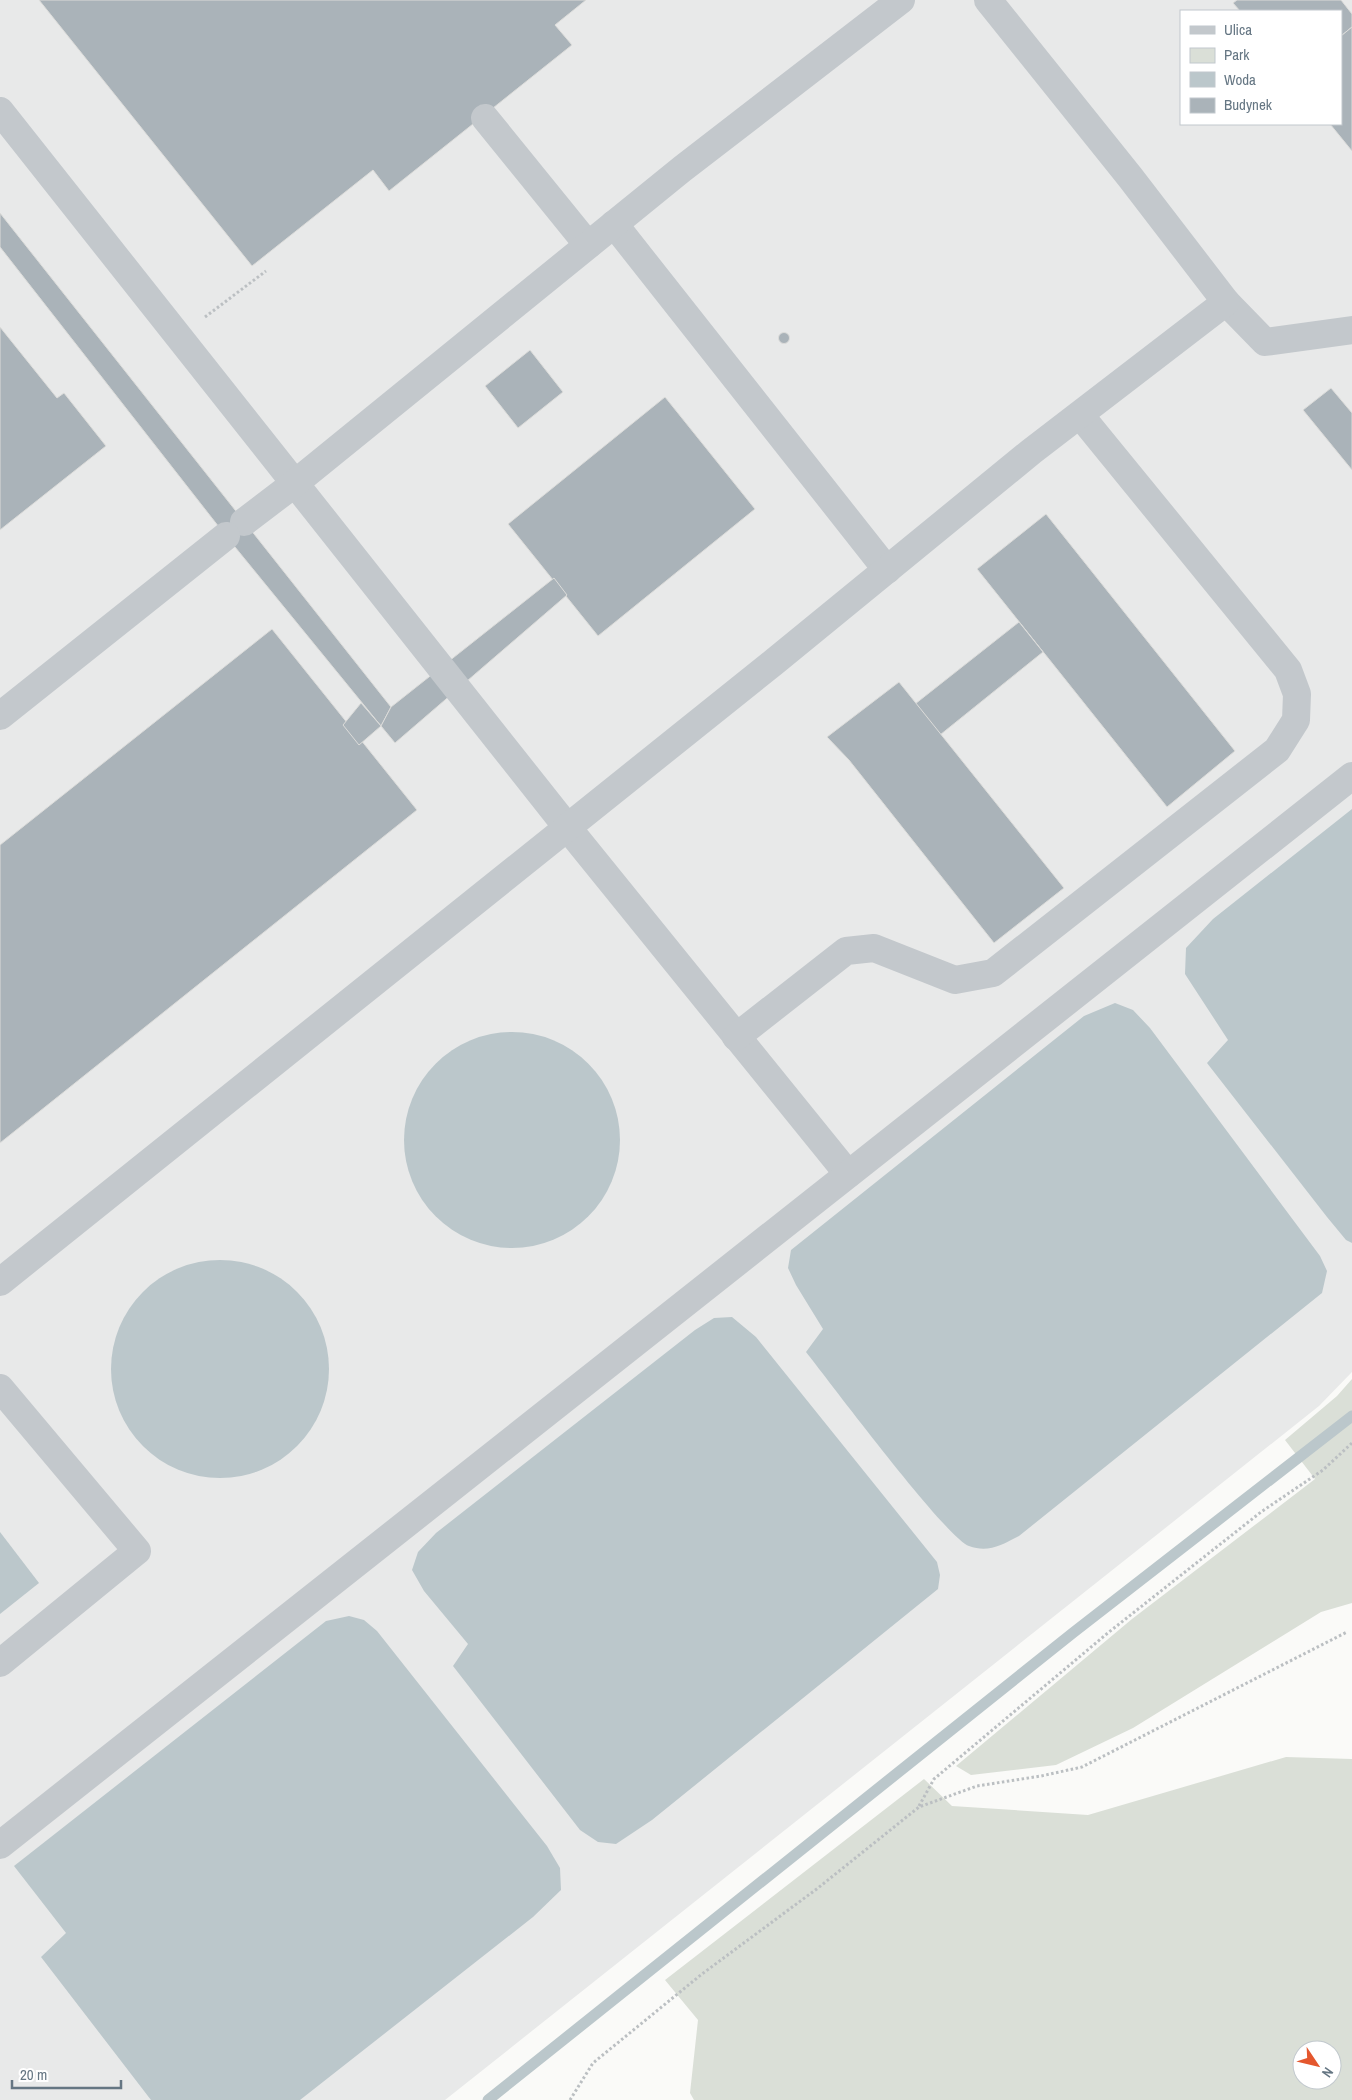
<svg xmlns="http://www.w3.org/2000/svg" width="1352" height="2100" font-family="'Archivo Narrow',sans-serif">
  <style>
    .built { fill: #e8e9e9; fill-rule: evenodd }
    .green { fill: #dadfd7; fill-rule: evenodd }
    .water { fill: #bbc7cb }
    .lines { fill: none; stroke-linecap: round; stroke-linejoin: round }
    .stream { stroke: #bbc7cb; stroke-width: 11 }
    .building { fill: #aab3b9; stroke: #dcdcda }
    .path { stroke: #bbbfc2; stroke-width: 3; stroke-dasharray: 2.5 2.5; stroke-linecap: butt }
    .minor { stroke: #c3c8cc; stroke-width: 28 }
  </style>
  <rect width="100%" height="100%" fill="#fafaf8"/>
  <path class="built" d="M0,0H1352V1372L1319,1406L445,2100H0ZM1181,11H1341V124H1181Z"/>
  <g class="green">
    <path d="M1352,1379V1603L1321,1612L1133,1728L1056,1765L971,1775L956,1766L1132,1619L1315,1479L1285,1440L1337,1396Z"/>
    <path d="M1286,1757L1352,1759V2100H694L690,2093L698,2020L665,1980L924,1779L952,1806L1088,1815ZM1302,2050H1332V2080H1302Z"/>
  </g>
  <g class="water">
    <path d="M1352,809V1243L1346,1240L1327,1217L1207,1063L1228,1040L1185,974L1186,948L1213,919Z"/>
    <path d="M1115,1003L1133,1010L1150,1028L1320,1256L1327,1271L1322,1293L1019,1536C1002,1545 988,1553 969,1546C947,1539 829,1381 806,1352L823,1329L796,1285L788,1268L791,1250L1084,1016Z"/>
    <circle cx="512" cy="1140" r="108"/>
    <circle cx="220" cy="1369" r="109"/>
    <path d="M732,1317L756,1337L937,1562L940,1575L938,1589L652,1820L616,1844L598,1842L580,1830L453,1666L468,1644L424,1591L412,1570L418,1552L436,1533L695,1330L714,1318Z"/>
    <path d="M0,1532L39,1583L0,1614Z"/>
    <path d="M349,1616L364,1620L377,1631L547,1846L560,1868L561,1890L533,1917L300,2100H151L41,1957L66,1933L14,1866L326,1621Z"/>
  </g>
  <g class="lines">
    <path class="stream" d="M488,2100L1074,1632L1352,1416"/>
  </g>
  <g class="building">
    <path d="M39,0H586L555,25L572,45L389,191L373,170L252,266Z"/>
    <path d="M1237,0H1341L1352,14V27L1341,36V11H1240L1233,3Z"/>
    <path d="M1352,27V151L1330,124H1341V36Z"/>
    <path d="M0,213L391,707L381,726L226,536L0,247Z"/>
    <path d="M0,327L57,398L64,393L106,446L0,530Z"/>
    <circle cx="784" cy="338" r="5.5"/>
    <path d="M530,350L563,392L518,428L485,386Z"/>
    <path d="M1331,388L1352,413V470L1303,410Z"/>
    <path d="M665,397L755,509L598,636L508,524Z"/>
    <path d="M1046,514L1235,751L1167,807L977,569Z"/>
    <path d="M554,578L567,595L395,743L381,726L391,707Z"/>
    <path d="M1019,622L1043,652L940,735L915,704Z"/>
    <path d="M272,629L417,810L0,1143V845Z"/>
    <path d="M899,682L1064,888L994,943L849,760L827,737Z"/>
    <path d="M361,703L381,726L359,745L343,725Z"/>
  </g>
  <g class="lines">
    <g class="path">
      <path d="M205,317L266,271"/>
      <path d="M919,1806L934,1779L1109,1632L1261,1512L1323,1470L1352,1443"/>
      <path d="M570,2100L593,2063L702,1974L818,1888L919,1807L977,1786L1041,1776L1082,1767L1347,1632"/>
    </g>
    <g class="minor">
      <path d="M0,111L567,827L848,1174"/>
      <path d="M485,118L588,245"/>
      <path d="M614,224L887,570"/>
      <path d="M1226,302L1265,342L1352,330"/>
      <path d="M244,522L294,484L682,169L901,0"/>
      <path d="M0,716L226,536"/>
      <path d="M736,1037L846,951L874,948L955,980L993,973L1277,750L1296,720L1297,694L1288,670L1080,415"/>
      <path d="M0,1282L774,662L1032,451L1226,302L1130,177L988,0"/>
      <path d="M0,1388L137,1551L0,1663"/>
      <path d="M0,1845L1352,776"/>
    </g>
  </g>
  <rect x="1180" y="10" width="162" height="115" fill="#ffffff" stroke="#c1c8cd"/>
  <rect x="1190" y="26" width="25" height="8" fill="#c3c8cc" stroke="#c1c8cd"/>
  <text x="1224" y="35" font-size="15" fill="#657683">Ulica</text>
  <rect x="1190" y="48" width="25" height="15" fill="#dadfd7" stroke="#c1c8cd"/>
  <text x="1224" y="60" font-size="15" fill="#657683">Park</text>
  <rect x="1190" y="72" width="25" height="15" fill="#bbc7cb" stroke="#c1c8cd"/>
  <text x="1224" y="85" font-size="15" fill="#657683">Woda</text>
  <rect x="1190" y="98" width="25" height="15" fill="#aab3b9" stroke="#c1c8cd"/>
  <text x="1224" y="110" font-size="15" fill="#657683">Budynek</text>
  <g transform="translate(1317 2065) rotate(125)"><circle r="24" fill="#ffffff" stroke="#c1c8cd"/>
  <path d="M0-4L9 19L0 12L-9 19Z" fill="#e4572e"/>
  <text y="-8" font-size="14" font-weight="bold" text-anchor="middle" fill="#657683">N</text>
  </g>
  <path d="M12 2080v8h109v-8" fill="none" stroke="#657683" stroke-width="2.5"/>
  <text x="20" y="2080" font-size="15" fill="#657683" stroke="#ffffff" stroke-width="4" paint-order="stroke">20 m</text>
</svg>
